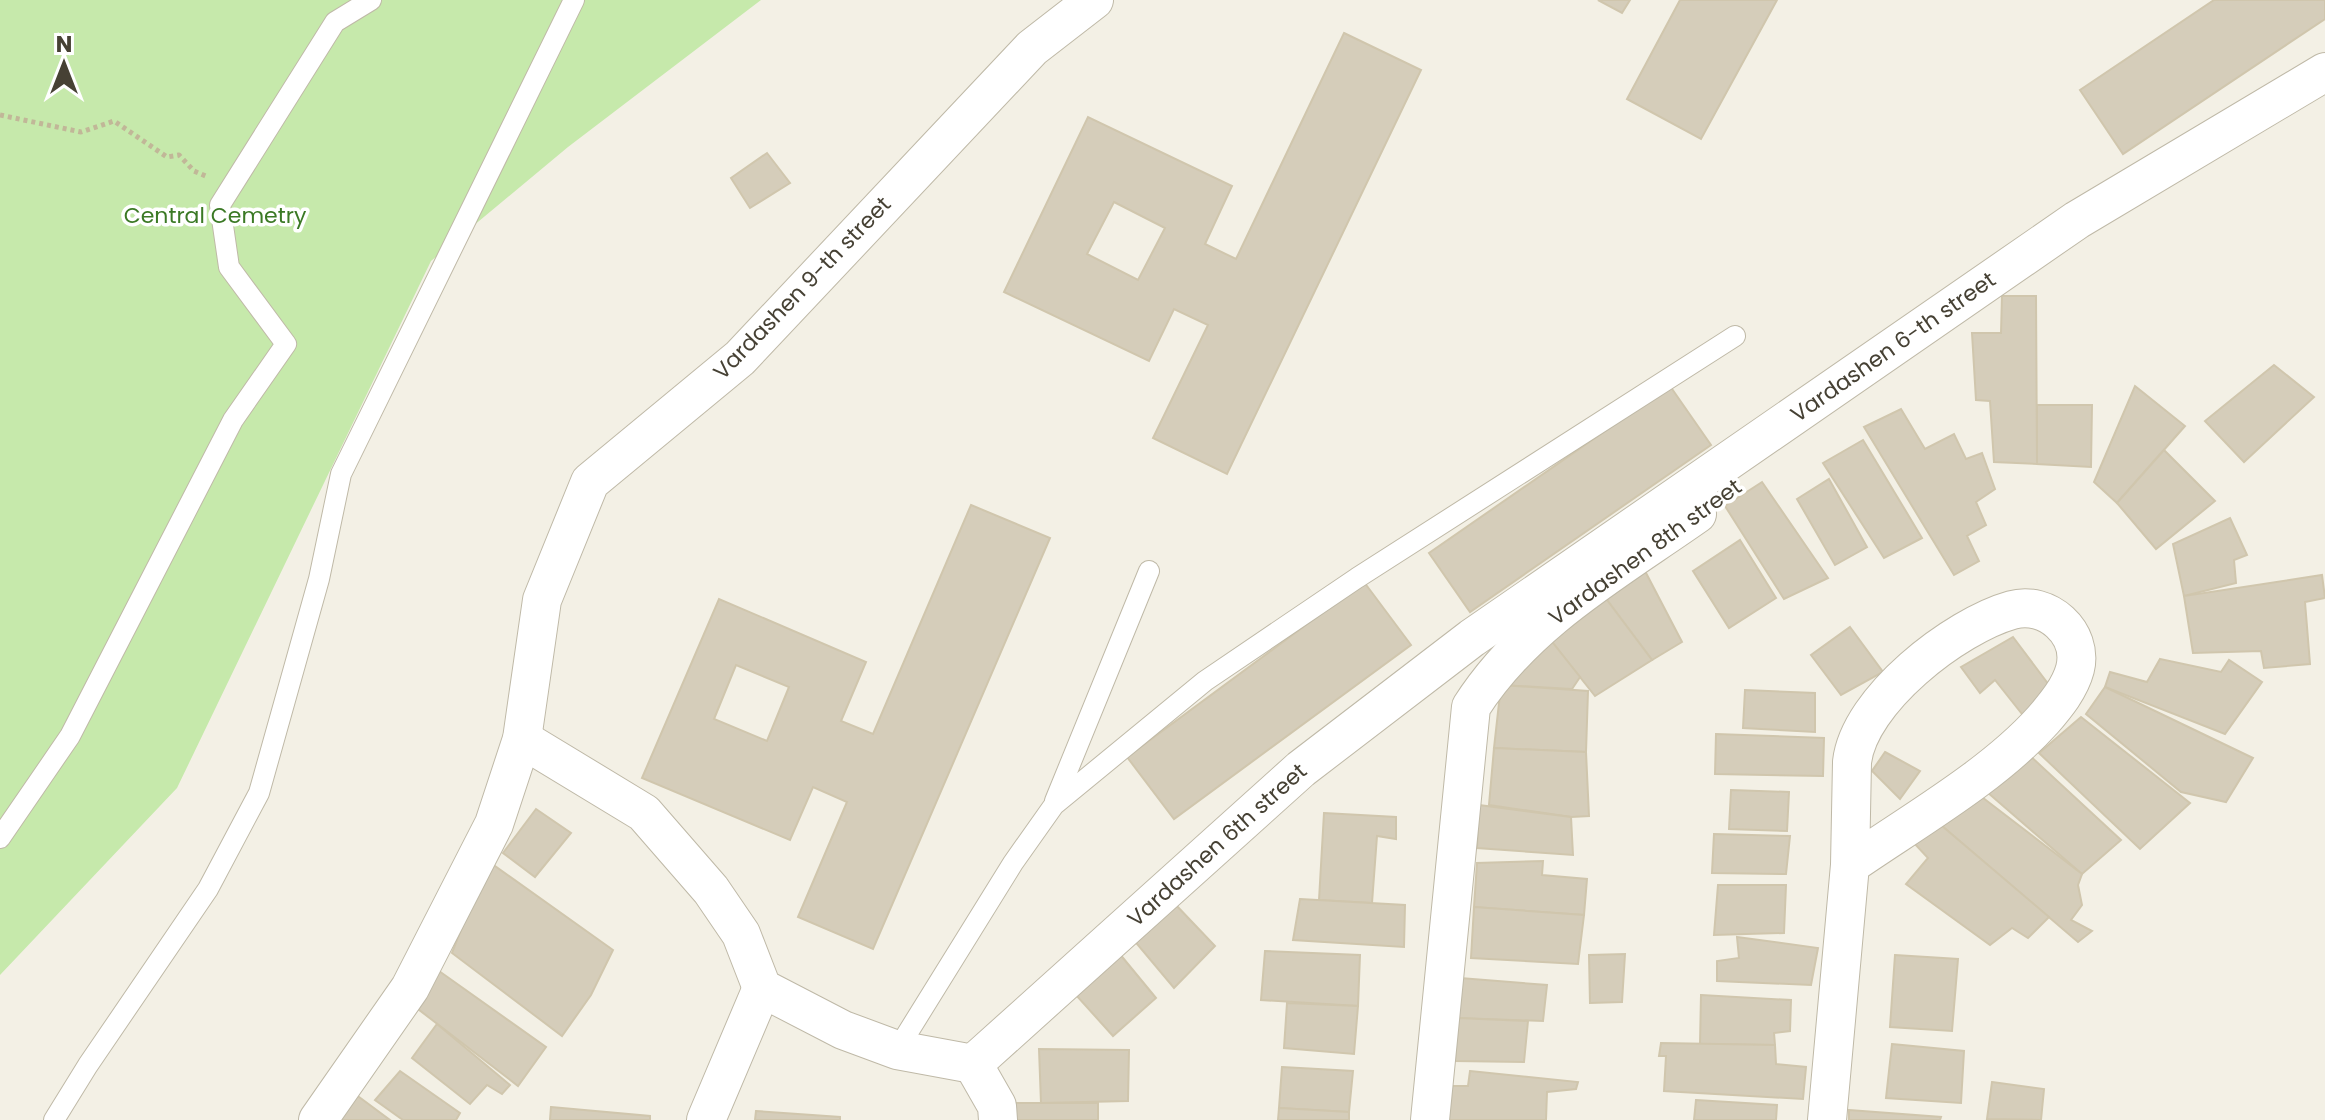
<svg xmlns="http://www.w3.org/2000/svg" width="2325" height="1120" font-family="Poppins,sans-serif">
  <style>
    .green { fill: #c6e9ab }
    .building { fill: #d5cdba; stroke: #d0c6ad; stroke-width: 2; fill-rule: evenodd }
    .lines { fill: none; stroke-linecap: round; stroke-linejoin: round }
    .service-casing { stroke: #bfb9a7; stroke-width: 22 }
    .minor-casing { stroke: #bfb9a7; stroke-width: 40 }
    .path { stroke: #c1b798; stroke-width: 5; stroke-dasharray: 4 4; stroke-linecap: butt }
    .service { stroke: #fff; stroke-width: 20 }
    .minor { stroke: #fff; stroke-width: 38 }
    .labels { text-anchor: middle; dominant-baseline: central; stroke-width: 7; stroke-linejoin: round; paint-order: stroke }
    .park-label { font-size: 22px; fill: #3b7925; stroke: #fff }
    .street-label { font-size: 22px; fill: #464134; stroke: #fff }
  </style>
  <rect width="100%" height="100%" fill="#f3f0e5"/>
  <path class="green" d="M0,0H761L568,147L431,261L177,788L0,975Z"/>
  <g class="building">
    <path d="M1598,0H1630L1622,13Z"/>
    <path d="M1680,0H1777L1701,139L1627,99Z"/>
    <path d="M2214,0H2325V19L2123,154L2080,90Z"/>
    <path d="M1344,33L1421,70L1227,474L1153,438L1208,325L1174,309L1149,361L1004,292L1088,117L1232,186L1205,244L1236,259ZM1114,202L1165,228L1138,280L1087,254Z"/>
    <path d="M767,153L790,183L750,208L731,178Z"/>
    <path d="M2002,296H2036L2037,464L1994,462L1990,401L1976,400L1972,333H2001Z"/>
    <path d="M2274,365L2314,397L2244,462L2205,421Z"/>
    <path d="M1670,386L1711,445L1470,612L1429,553Z"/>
    <path d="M2135,386L2185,426L2117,503L2094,482Z"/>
    <path d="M2037,405H2092L2091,467L2037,464Z"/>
    <path d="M1901,409L1925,449L1954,434L1966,459L1982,453L1995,489L1976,502L1986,525L1967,536L1979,561L1954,575L1864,427Z"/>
    <path d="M1863,440L1922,538L1884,558L1823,463Z"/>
    <path d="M2164,450L2215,501L2156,549L2117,503Z"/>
    <path d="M1829,479L1867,547L1835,565L1797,499Z"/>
    <path d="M1762,482L1828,578L1784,599L1725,506Z"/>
    <path d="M971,505L1050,538L873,949L798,917L847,802L813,787L790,840L642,778L719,599L866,662L841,721L873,734ZM736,665L789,687L767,741L714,719Z"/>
    <path d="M2230,518L2247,555L2234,560L2236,583L2184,596L2173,544Z"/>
    <path d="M1740,540L1776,598L1729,628L1693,571Z"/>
    <path d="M1645,571L1682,642L1652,660L1604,596Z"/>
    <path d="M2322,575L2325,598L2305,602L2310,664L2264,668L2261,651L2193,653L2184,596Z"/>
    <path d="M1364,582L1411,645L1174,819L1127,757Z"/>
    <path d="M1604,596L1652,660L1595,696L1549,638Z"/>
    <path d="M1850,627L1883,672L1841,695L1811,655Z"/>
    <path d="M2013,637L2055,693L2022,714L1995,680L1980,693L1961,667Z"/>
    <path d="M1549,638L1580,677L1572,689L1501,685Z"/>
    <path d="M2160,659L2221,672L2229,660L2262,682L2225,734L2105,687L2110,672L2147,682Z"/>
    <path d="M1501,685L1588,691L1586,752L1494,748Z"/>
    <path d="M2105,687L2253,758L2226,802L2181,792L2086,714Z"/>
    <path d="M1745,690L1815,693V732L1743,728Z"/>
    <path d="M2081,717L2190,803L2140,849L2039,753Z"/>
    <path d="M1716,734L1824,738L1823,776L1715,774Z"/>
    <path d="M1494,748L1586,752L1589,816L1571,817L1489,805Z"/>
    <path d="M1885,752L1920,771L1900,799L1872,771Z"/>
    <path d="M2027,753L2121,840L2082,874L1987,792Z"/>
    <path d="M1731,790L1789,792L1787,831L1729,829Z"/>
    <path d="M1974,791L2082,874L2078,885L2082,905L2071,920L2092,931L2078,942L1935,820Z"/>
    <path d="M1479,805L1571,817L1573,855L1477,848Z"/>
    <path d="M536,809L571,833L535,877L503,853Z"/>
    <path d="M1324,813L1396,817V839L1377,836L1372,903L1319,900Z"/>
    <path d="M1935,820L2049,917L2028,938L2012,928L1990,945L1906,884L1928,858L1914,843Z"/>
    <path d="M1714,834L1790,836L1786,874L1712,873Z"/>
    <path d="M488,861L613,950L591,995L562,1036L452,953Z"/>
    <path d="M1543,861L1542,875L1587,879L1584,915L1474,907L1477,863Z"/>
    <path d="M1718,885H1786L1784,933L1714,935Z"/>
    <path d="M1300,899L1405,905L1404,947L1293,940Z"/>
    <path d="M1175,904L1215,946L1174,988L1132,938Z"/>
    <path d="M1474,907L1584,915L1578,964L1471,958Z"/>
    <path d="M1737,937L1818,948L1811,985L1717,981V961L1739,958Z"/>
    <path d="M1114,947L1156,998L1113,1036L1066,984Z"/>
    <path d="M1265,951L1360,955L1358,1006L1261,1000Z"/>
    <path d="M1625,954L1622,1002L1590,1003L1589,955Z"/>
    <path d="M1895,955L1958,959L1952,1031L1890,1027Z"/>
    <path d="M439,971L546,1047L518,1086L414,1006Z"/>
    <path d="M1460,978L1547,985L1543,1021L1457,1018Z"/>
    <path d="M1701,995L1791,1000L1790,1031L1774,1033L1775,1045L1700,1044Z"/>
    <path d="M1287,1003L1358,1006L1354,1054L1284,1048Z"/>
    <path d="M1457,1018L1528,1021L1524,1062L1455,1061Z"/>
    <path d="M437,1024L510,1085L502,1094L487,1085L470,1104L412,1058Z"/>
    <path d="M1661,1043L1775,1045L1776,1064L1806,1067L1803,1099L1664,1091L1666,1056H1659Z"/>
    <path d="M1892,1044L1964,1051L1961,1103L1886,1098Z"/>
    <path d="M1039,1049L1129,1050L1128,1101L1041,1103Z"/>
    <path d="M1282,1067L1353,1071L1349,1112L1279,1108Z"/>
    <path d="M400,1071L460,1113L456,1120H403L375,1100Z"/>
    <path d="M1470,1071L1578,1082L1576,1089L1547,1092L1546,1120H1441L1445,1086H1468Z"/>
    <path d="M1992,1082L2044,1089L2041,1120L1987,1119Z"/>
    <path d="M351,1091L390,1120H327Z"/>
    <path d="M1696,1100L1777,1105L1776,1120H1694Z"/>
    <path d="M1011,1103H1098V1120H1010Z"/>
    <path d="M551,1107L650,1116V1120H550Z"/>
    <path d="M1279,1108L1349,1112V1120H1278Z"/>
    <path d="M1849,1110L1941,1117L1940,1120H1849Z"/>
    <path d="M756,1111L840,1117V1120H755Z"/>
  </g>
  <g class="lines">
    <defs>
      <g id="service">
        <path d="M1055,801L1149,571"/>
        <path d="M0,838L70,736L233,420L286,344L229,267L220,205L335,22L371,0"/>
        <path d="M897,1050L1013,863L1054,805L1205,681L1357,578L1735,336"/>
        <path d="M54,1120L88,1065L208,889L259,793L319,579L341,474L574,0"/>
      </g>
      <g id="minor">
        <path d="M522,739L644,813L711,890L741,934L762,988L843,1030L897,1050L973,1064L1301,769L1472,638L2077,220L2325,72"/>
        <path d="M973,1064L997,1106L998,1120"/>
        <path d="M318,1120L410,988L494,824L522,739L542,600L590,482L740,358L1032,48L1094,0"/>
        <path d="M706,1120L762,988"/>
        <path d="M1430,1120L1471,707C1526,621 1616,571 1697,514"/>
        <path d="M1827,1120L1850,865L1852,762C1859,700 1955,626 2012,610C2047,600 2084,633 2075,669C2070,688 2056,705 2043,720C1993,776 1912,822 1850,865"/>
      </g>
    </defs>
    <use href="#service" class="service-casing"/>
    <use href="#minor" class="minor-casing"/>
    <path class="path" d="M0,115L81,132L114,121L167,157L179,155L194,171L208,177"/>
    <use href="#service" class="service"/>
    <use href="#minor" class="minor"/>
  </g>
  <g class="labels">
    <g class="park-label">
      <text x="215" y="215">Central Cemetry</text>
    </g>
    <g class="street-label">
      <text transform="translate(802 288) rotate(-46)">Vardashen 9-th street</text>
      <text transform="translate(1893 347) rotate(-35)">Vardashen 6-th street</text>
      <text transform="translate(1645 552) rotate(-36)">Vardashen 8th street</text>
      <text transform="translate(1217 845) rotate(-42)">Vardashen 6th street</text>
    </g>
  </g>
  <g transform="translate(64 64)" stroke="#ffffff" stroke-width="6" paint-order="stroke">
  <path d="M0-6L14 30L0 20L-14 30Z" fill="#464134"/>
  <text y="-12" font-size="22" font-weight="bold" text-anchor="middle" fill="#464134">N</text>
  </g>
</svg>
